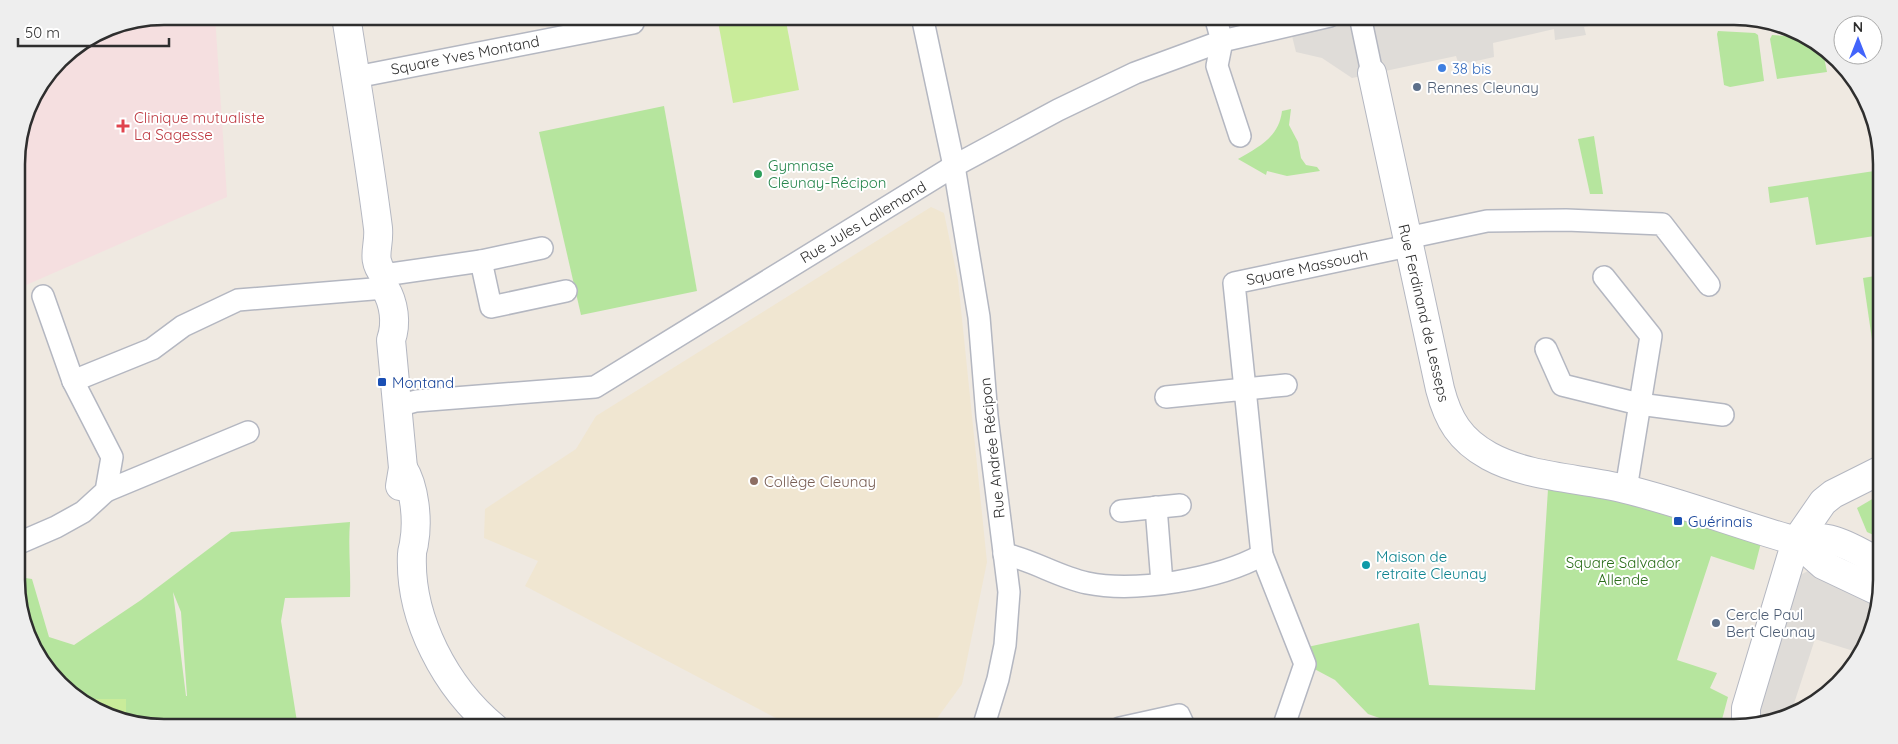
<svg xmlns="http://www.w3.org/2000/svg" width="1898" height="744" font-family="Quicksand,sans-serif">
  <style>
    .education { fill: #f0e6d1 }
    .medical { fill: #f5dfe0 }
    .green { fill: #b6e59e; fill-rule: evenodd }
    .pitch { fill: #c9ec9a }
    .plaza { fill: #dfdcd8 }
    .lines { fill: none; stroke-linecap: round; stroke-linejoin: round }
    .minor-casing { stroke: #b4b7c1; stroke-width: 24 }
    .tertiary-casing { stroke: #b4b7c1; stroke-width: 30 }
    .secondary-casing { stroke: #b4b7c1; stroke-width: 30 }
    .minor { stroke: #fff; stroke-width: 21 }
    .tertiary { stroke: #fff; stroke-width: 28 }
    .secondary { stroke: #fff; stroke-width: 28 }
    .shop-dot { fill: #3f7fe0; stroke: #fff; stroke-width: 2 }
    .service-dot { fill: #5c6f8a; stroke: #fff; stroke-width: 2 }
    .health-dot { fill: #e0444e; stroke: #fff; stroke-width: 2 }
    .leisure-dot { fill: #2e9e5b; stroke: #fff; stroke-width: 2 }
    .transit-dot { fill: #1a4fb4; stroke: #fff; stroke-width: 2 }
    .education-dot { fill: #8d6e63; stroke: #fff; stroke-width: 2 }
    .culture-dot { fill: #0f9aa8; stroke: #fff; stroke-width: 2 }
    .labels { text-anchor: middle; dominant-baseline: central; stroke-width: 4; stroke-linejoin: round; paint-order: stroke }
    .street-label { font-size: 15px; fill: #2e2e2e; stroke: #fff }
    .shop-label { font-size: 15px; fill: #366cbe; stroke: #fff; text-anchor: start }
    .service-label { font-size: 15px; fill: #4e5e75; stroke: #fff; text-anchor: start }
    .health-label { font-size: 15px; fill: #be3a42; stroke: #fff; text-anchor: start }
    .leisure-label { font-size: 15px; fill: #27864d; stroke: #fff; text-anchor: start }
    .transit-label { font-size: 15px; fill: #164399; stroke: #fff; text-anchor: start }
    .education-label { font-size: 15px; fill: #785e54; stroke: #fff; text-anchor: start }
    .culture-label { font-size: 15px; fill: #0d838f; stroke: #fff; text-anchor: start }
    .park-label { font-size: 15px; fill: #2c6e1b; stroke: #fff }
    .rim { fill: none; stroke: #2e2e2e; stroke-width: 2.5 }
  </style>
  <rect width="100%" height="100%" fill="#efe9e1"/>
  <path class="education" d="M931,207L944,213L958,280L987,562L962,684L930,728H795L525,586L538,561L484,538L485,509L576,449L596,416Z"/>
  <path class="medical" d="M164,16H215L227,197L17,289V154L31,99L66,53L108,27Z"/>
  <g class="green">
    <path d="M1718,31L1755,33L1758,35L1764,81L1730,87L1724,85L1717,34Z"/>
    <path d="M1772,35L1801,37L1823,52L1827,72L1777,79L1770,39Z"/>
    <path d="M664,106L697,291L581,315L539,132Z"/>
    <path d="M1291,109L1289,125L1298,142L1301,158L1306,165L1317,167L1320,171L1287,176L1267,171L1266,175L1238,159C1259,147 1279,137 1282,111Z"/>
    <path d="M1594,136L1603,194H1590L1578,139Z"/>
    <path d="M1881,170V235L1816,245L1808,197L1770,203L1768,187Z"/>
    <path d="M1881,275V401L1863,278Z"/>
    <path d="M1549,474L1764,531L1754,570L1711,556L1677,660L1717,673L1710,688L1728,697L1720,727L1408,728L1368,714L1335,680L1305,664L1298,649L1419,623L1429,685L1535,690Z"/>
    <path d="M1881,494L1882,539L1867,532L1857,508Z"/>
    <path d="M350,522C348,547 351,572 350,597L285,598L281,621L298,728H164L116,720L53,677L19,609V577L32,579L49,637L74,645L141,600L231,532ZM173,592L181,612L187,696H186Z"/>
  </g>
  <g class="pitch">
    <path d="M717,16H785L799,90L733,103Z"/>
    <path d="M85,699H126V721L116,720Z"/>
  </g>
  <g class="plaza">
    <path d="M1287,16H1665L1660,24L1618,20L1584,27L1586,35L1555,40L1554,29L1493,43L1494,57L1459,65L1456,56L1352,78L1322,58L1296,52Z"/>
    <path d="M1808,571L1878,603L1874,628L1860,653L1815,639L1790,716L1782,720L1756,725L1800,575Z"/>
  </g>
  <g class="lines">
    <defs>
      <g id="minor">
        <path d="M922,16L954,166L979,317L987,416L1009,592L1005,645L998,679L983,728"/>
        <path d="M1215,16L1222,41L1217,66L1240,136"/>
        <path d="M1360,16L1372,73"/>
        <path d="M356,77L633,23"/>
        <path d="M1407,238L1487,221L1566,220L1662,224L1709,285"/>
        <path d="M481,261L491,307L566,291"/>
        <path d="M384,275L481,261L542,248"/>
        <path d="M1604,277L1651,336L1626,489"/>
        <path d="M1546,349L1562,385L1639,404L1723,415"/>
        <path d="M73,381L152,349L183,326L238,300L385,288"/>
        <path d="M1286,385L1245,389L1234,283L1408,246"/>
        <path d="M1166,397L1245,389L1262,555L1305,664L1283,728"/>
        <path d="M398,406L416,401L595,387L954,166L1058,110L1135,73L1222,41L1330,16"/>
        <path d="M106,491L248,432"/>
        <path d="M1156,507L1162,583"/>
        <path d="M1121,511L1180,505"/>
        <path d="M19,543L56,527L83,512L106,491L112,457L73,381L43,296"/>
        <path d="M1004,554C1033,560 1058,577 1087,583C1136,593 1219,579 1262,555"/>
        <path d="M1120,728L1179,715L1185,728"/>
      </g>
      <g id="tertiary">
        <path d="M346,16C357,87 369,157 378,228C380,247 370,258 384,275"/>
        <path d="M385,288C394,303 397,323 391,340L403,468L400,486"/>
        <path d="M403,468C415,487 418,521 414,543C414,546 412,550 412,554C409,619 446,688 495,728"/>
        <path d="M1746,727V708L1796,541"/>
      </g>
      <g id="secondary">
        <path d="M1372,73L1440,389C1448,420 1460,440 1489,456C1529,478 1582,478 1625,489C1683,503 1739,525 1796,541"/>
        <path d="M1796,541L1823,502L1833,494L1881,470"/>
        <path d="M1796,541L1823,565L1880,592"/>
        <path d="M1796,541C1828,530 1854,549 1882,564"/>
      </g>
    </defs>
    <use href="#minor" class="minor-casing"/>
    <use href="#tertiary" class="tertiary-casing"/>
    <use href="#secondary" class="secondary-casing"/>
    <use href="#minor" class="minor"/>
    <use href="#tertiary" class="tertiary"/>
    <use href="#secondary" class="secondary"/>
  </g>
  <circle class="shop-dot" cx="1442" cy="68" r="5"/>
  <g class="service-dot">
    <circle cx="1417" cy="87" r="5"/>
    <circle cx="1716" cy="623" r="5"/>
  </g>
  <path class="health-dot" d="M120.5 118.5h5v5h5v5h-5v5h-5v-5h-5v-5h5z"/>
  <circle class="leisure-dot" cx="758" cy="174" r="5"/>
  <g class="transit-dot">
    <rect x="377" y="377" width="10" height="10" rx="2.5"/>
    <rect x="1673" y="516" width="10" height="10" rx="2.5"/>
  </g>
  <circle class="education-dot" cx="754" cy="481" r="5"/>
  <circle class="culture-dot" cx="1366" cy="565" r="5"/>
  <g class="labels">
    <g class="street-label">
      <text transform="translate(465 55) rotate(-11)">Square Yves Montand</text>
      <text transform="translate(863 222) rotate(-31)">Rue Jules Lallemand</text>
      <text transform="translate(1307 267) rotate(-12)">Square Massouah</text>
      <text transform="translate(1424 313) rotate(77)">Rue Ferdinand de Lesseps</text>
      <text transform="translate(992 448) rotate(-96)">Rue Andrée Récipon</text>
    </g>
    <g class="shop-label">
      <text x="1452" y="68">38 bis</text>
    </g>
    <g class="service-label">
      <text x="1427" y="87">Rennes Cleunay</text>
      <text x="1726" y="614">Cercle Paul<tspan x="1726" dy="17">Bert Cleunay</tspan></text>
    </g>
    <g class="health-label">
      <text x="134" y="117">Clinique mutualiste<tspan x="134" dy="17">La Sagesse</tspan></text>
    </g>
    <g class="leisure-label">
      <text x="768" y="165">Gymnase<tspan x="768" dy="17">Cleunay-Récipon</tspan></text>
    </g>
    <g class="transit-label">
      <text x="392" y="382">Montand</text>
      <text x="1688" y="521">Guérinais</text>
    </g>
    <g class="education-label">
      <text x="764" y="481">Collège Cleunay</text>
    </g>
    <g class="culture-label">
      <text x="1376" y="556">Maison de<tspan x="1376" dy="17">retraite Cleunay</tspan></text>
    </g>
    <g class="park-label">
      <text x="1623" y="562">Square Salvador<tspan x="1623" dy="17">Allende</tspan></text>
    </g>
  </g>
  <path d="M0 0H1898V744H0ZM164 25H1734A139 139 0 0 1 1873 164V580A139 139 0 0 1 1734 719H164A139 139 0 0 1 25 580V164A139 139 0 0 1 164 25Z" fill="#eee" fill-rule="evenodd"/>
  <path class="rim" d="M164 25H1734A139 139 0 0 1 1873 164V580A139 139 0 0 1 1734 719H164A139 139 0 0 1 25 580V164A139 139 0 0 1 164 25Z"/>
  <g transform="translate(1858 40)"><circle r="24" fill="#ffffff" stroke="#ababab"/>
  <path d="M0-4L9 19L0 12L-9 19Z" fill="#4264fb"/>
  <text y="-8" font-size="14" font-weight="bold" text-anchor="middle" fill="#2e2e2e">N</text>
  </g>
  <path d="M18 38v8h151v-8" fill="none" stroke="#2e2e2e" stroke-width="2.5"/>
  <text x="25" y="38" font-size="15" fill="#2e2e2e" stroke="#ffffff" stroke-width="4" paint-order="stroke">50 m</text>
</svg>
